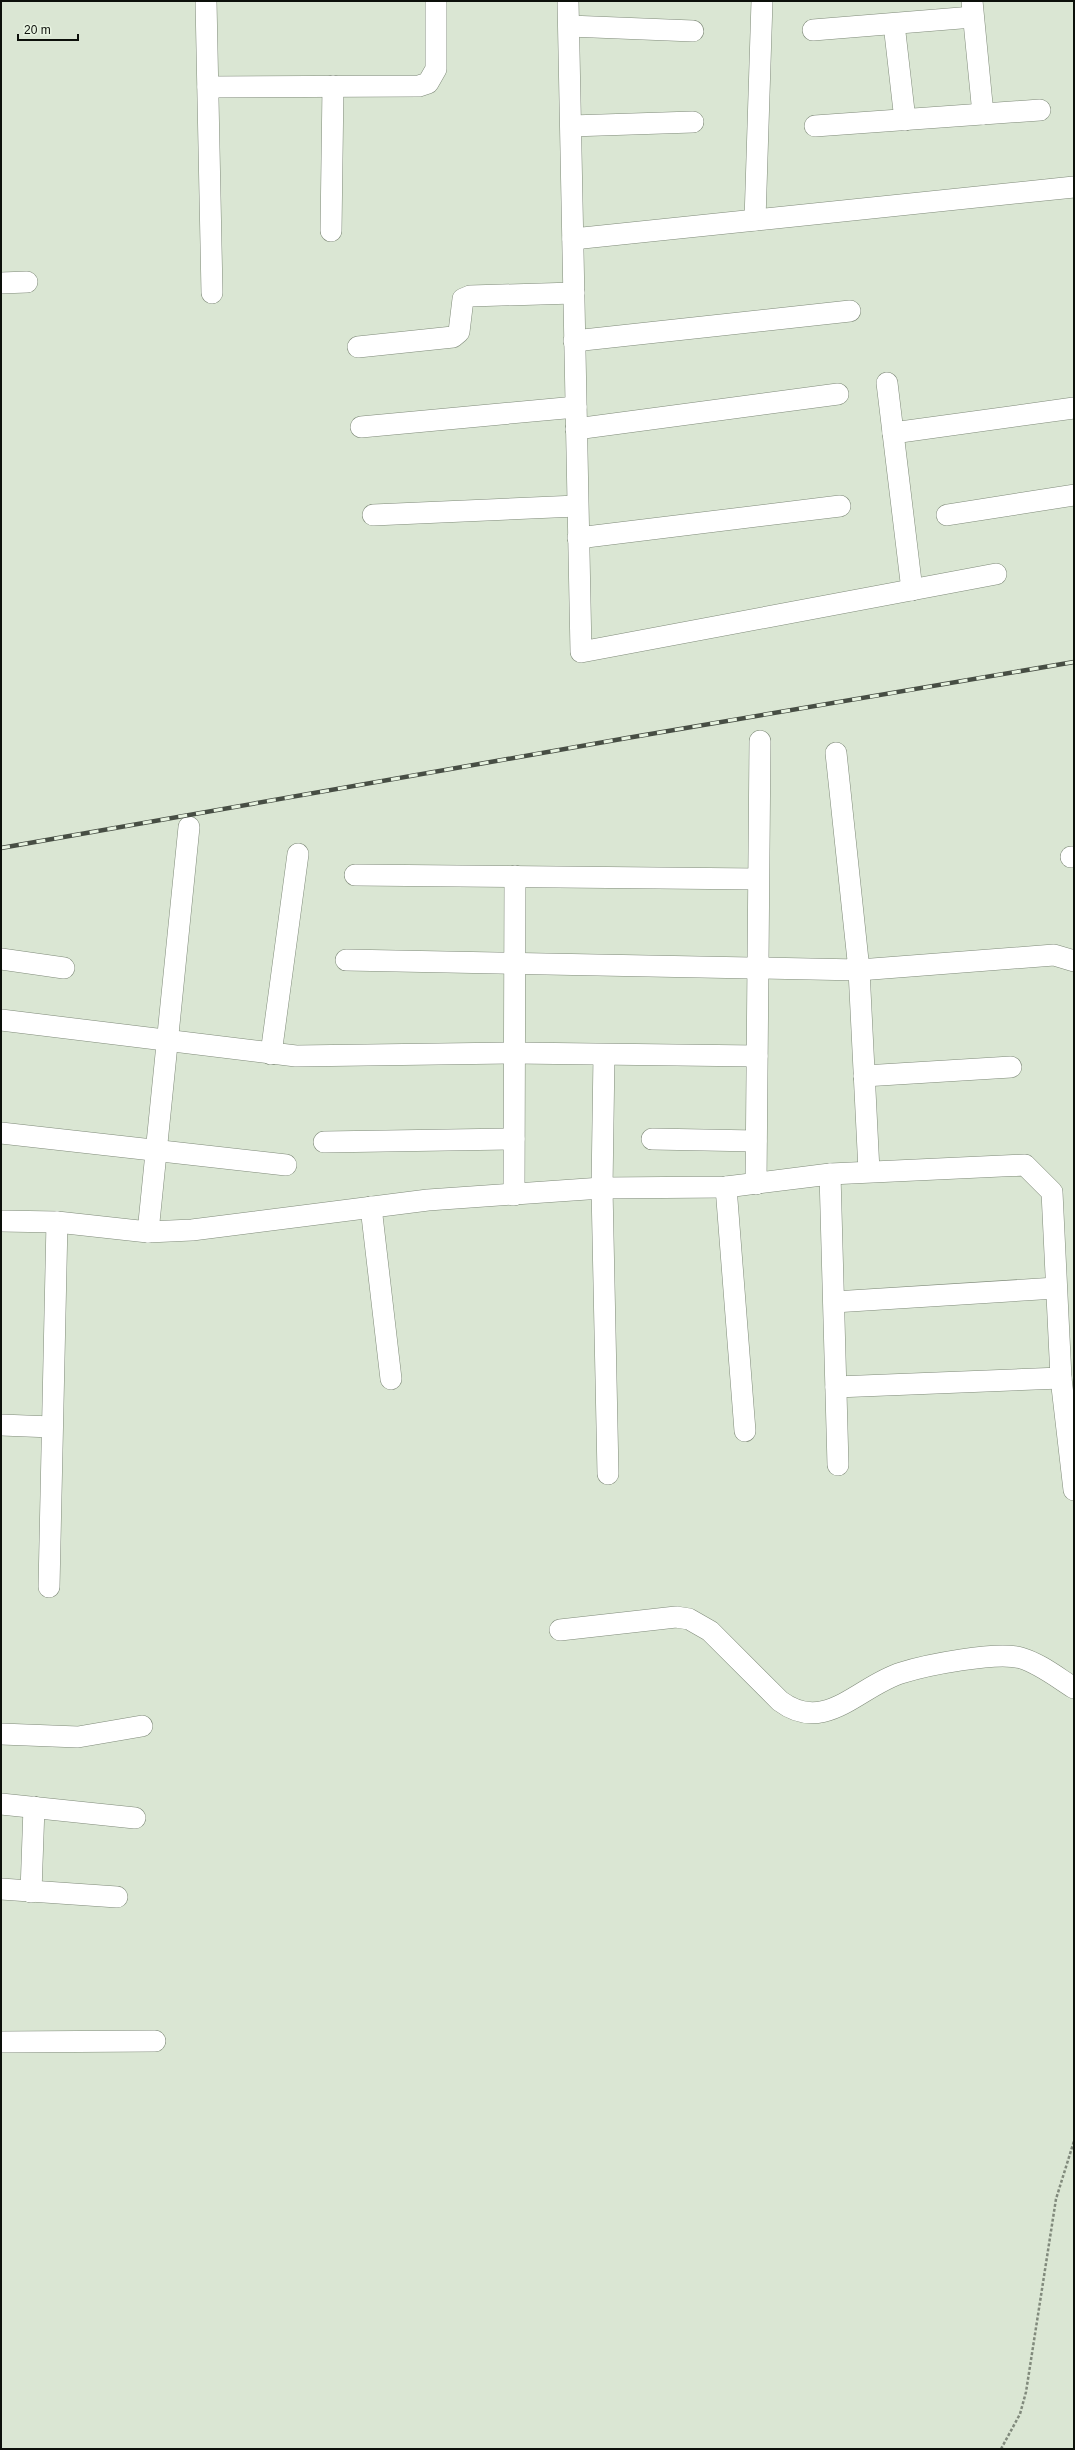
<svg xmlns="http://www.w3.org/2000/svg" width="1075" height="2450" font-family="Arial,sans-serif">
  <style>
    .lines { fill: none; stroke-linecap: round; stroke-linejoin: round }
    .minor-casing { stroke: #7f8a79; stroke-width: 22 }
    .path { stroke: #818a7c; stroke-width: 2.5; stroke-dasharray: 3 2; stroke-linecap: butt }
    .minor { stroke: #fff; stroke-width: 21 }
    .rail-casing { stroke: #474e44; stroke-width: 4.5 }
    .rail { stroke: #e7f3e0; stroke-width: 3; stroke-dasharray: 9; stroke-linecap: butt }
  </style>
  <rect width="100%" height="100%" fill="#dae6d3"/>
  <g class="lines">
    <defs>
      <g id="minor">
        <path d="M206,1L212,293"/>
        <path d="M568,1L581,652L996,574"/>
        <path d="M972,1L983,114"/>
        <path d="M894,24L905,120"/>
        <path d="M569,26L693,31"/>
        <path d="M813,30L973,17"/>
        <path d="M208,87L419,86L428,83L436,69V1"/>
        <path d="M571,126L693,122"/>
        <path d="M815,126L1040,110"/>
        <path d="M755,220L762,1"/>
        <path d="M331,231L333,86"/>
        <path d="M573,239L1074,187"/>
        <path d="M1,283L27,282"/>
        <path d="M574,341L850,311"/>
        <path d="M358,347L453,337L459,332L463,299L470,296L574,293"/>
        <path d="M887,383L912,590"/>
        <path d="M361,427L576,407"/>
        <path d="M576,429L838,394"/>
        <path d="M893,433L1074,408"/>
        <path d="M373,515L577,506"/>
        <path d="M947,515L1074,495"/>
        <path d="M578,538L840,506"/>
        <path d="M1071,857H1074"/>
        <path d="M355,875L758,879"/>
        <path d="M1,959L64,968"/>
        <path d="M346,960L859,970L836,753"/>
        <path d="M1,1020L296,1056L515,1053L757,1056"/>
        <path d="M271,1054L298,854"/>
        <path d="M604,1055L602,1188L608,1474"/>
        <path d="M864,1076L1011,1067"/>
        <path d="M1,1133L286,1165"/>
        <path d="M652,1139L756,1141"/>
        <path d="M324,1142L514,1139"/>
        <path d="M869,1171L859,970L1054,955L1074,961"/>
        <path d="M830,1174L838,1465"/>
        <path d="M756,1184L760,741"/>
        <path d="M726,1187L745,1431"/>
        <path d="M514,1195L515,876"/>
        <path d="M371,1207L391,1379"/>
        <path d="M1,1221L57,1222L148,1232L192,1230L428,1200L602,1188L726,1187L830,1174L1025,1165L1052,1192L1061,1378L1074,1490"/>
        <path d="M148,1232L189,827"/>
        <path d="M834,1302L1056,1288"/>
        <path d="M836,1387L1061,1378"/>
        <path d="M1,1425L52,1427"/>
        <path d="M49,1587L57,1222"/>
        <path d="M560,1630L676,1617L689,1619L710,1631L780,1701C825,1735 859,1686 901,1673C926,1665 997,1651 1021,1658C1039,1663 1058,1678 1074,1688"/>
        <path d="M1,1734L78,1737L142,1726"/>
        <path d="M1,1804L135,1818"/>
        <path d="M1,1889L117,1897"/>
        <path d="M31,1892L34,1807"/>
        <path d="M1,2042L155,2041"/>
      </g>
    </defs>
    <use href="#minor" class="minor-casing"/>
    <path class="path" d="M1001,2449L1020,2414L1026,2392L1056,2199L1074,2141"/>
    <use href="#minor" class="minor"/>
    <defs>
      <path id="rail" d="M1,848L627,738L1074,662"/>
    </defs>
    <use href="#rail" class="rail-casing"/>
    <use href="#rail" class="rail"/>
  </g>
  <rect width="1075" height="2450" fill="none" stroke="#0c100a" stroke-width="4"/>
  <path d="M18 34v6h60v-6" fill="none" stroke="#0c100a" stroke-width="2"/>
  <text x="24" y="34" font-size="12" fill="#0c100a" stroke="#e7f3e0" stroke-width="3" paint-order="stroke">20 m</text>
</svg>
